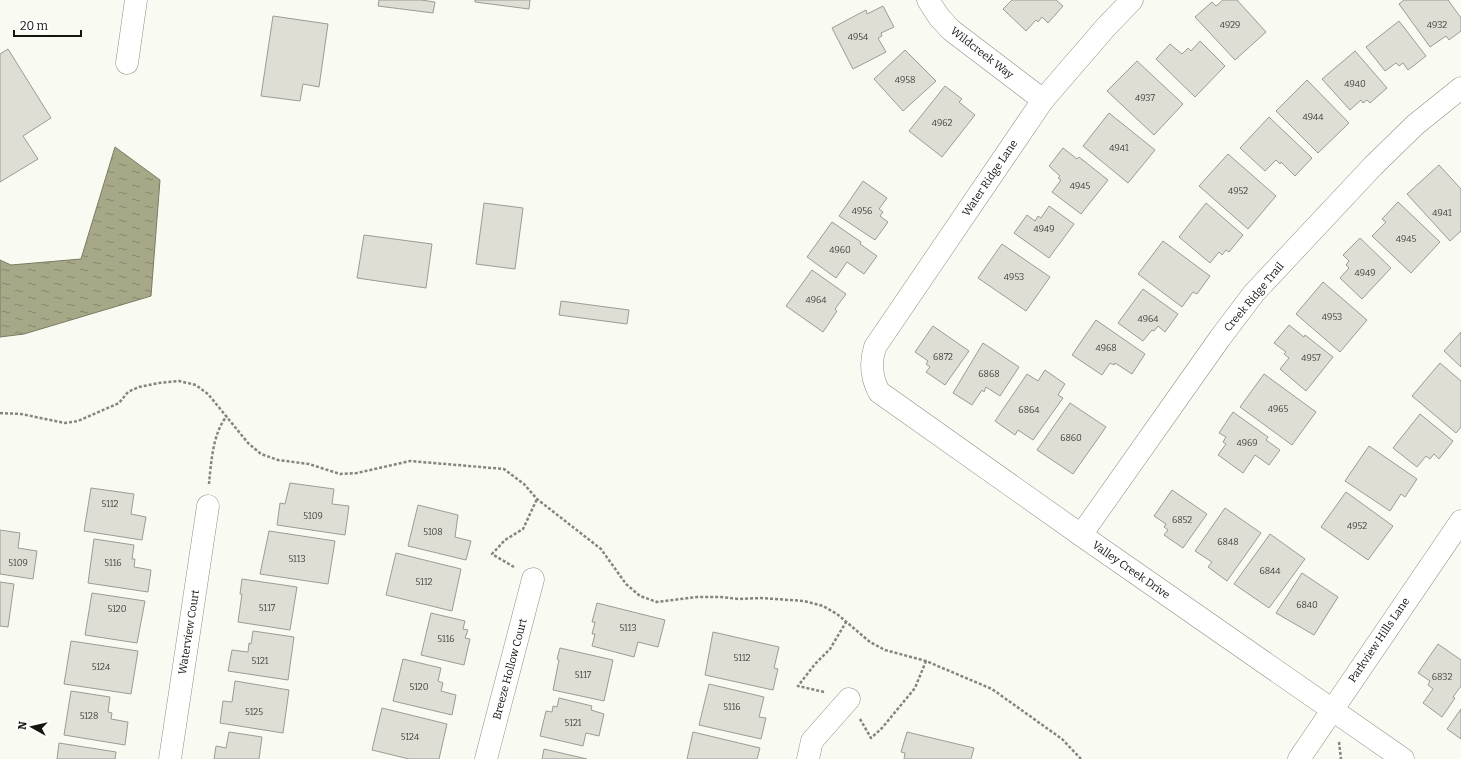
<svg xmlns="http://www.w3.org/2000/svg" width="1461" height="759" font-family="Bitter,serif">
  <style>
    .water { fill: url(#water-ripples); stroke: #7a7c64 }
    .building { fill: #deded5; stroke: #9c9c94 }
    .lines { fill: none; stroke-linecap: round; stroke-linejoin: round }
    .minor-casing { stroke: #8f8f87; stroke-width: 23 }
    .path { stroke: #84857f; stroke-width: 2.5; stroke-dasharray: 3 2; stroke-linecap: butt }
    .minor { stroke: #fff; stroke-width: 22 }
    .labels { text-anchor: middle; dominant-baseline: central; stroke-width: 4; stroke-linejoin: round; paint-order: stroke }
    .number-label { font-size: 9px; fill: #464642 }
    .street-label { font-size: 11px; fill: #141411; stroke: #fff }
  </style>
  <defs>
    <pattern id="water-ripples" width="26" height="14" patternUnits="userSpaceOnUse"><rect width="26" height="14" fill="#a6a887"/><path d="M2 4q2-2 4 0t4 0M15 11q2-2 4 0t4 0" fill="none" stroke="#86886d"/></pattern>
  </defs>
  <rect width="100%" height="100%" fill="#f9faf1"/>
  <path class="water" d="M115,147L160,180L151,296L24,334L0,337V260L11,265L81,259Z"/>
  <g class="building">
    <path d="M379,0H421L435,2L433,13L378,6Z"/>
    <path d="M475,0H530L529,9L475,2Z"/>
    <path d="M1012,0H1056L1063,6L1048,23L1042,17L1038,22L1036,20L1026,31L1003,9Z"/>
    <path d="M1223,0H1237L1266,32L1235,60L1195,17L1212,2L1216,6Z"/>
    <path d="M1404,0H1448L1461,18V31L1449,40L1446,36L1430,47L1399,4Z"/>
    <path d="M883,6L894,27L881,33L882,36L878,38L886,52L853,69L832,28L866,10L867,14Z"/>
    <path d="M273,16L328,24L319,87L303,84L300,101L261,96Z"/>
    <path d="M1399,21L1426,56L1408,70L1403,63L1399,66L1396,63L1385,71L1366,47Z"/>
    <path d="M1200,41L1225,66L1195,97L1156,59L1170,44L1182,54L1188,48L1191,51Z"/>
    <path d="M8,49L51,118L23,136L38,159L0,182V54Z"/>
    <path d="M905,50L936,81L903,111L874,79Z"/>
    <path d="M1355,51L1387,88L1370,103L1367,100L1363,103L1361,100L1350,110L1322,79Z"/>
    <path d="M1137,61L1183,104L1154,135L1107,91Z"/>
    <path d="M1307,80L1349,123L1318,153L1276,111Z"/>
    <path d="M945,86L962,99L959,102L975,115L942,157L909,131Z"/>
    <path d="M1109,113L1155,150L1128,183L1083,146Z"/>
    <path d="M1269,117L1312,158L1295,176L1281,162L1280,164L1276,160L1265,171L1240,148Z"/>
    <path d="M1063,148L1077,159L1079,157L1108,180L1081,214L1052,192L1061,180L1058,178L1060,176L1049,166Z"/>
    <path d="M1228,154L1276,196L1248,229L1199,186Z"/>
    <path d="M1439,165L1461,189V231L1450,241L1407,194Z"/>
    <path d="M863,181L887,198L879,209L883,212L880,216L888,222L875,240L839,216Z"/>
    <path d="M1398,202L1440,242L1411,273L1372,236L1386,222L1382,219Z"/>
    <path d="M484,203L523,208L515,269L476,264Z"/>
    <path d="M1206,203L1243,235L1229,252L1226,250L1222,255L1219,252L1210,263L1179,237Z"/>
    <path d="M1049,206L1074,224L1049,258L1014,233L1027,215L1035,221L1038,216L1041,218Z"/>
    <path d="M832,222L861,242L860,244L877,256L864,274L847,262L836,278L807,257Z"/>
    <path d="M364,235L432,244L426,288L357,278Z"/>
    <path d="M1360,238L1391,268L1362,299L1340,278L1349,268L1346,265L1349,261L1343,255Z"/>
    <path d="M1163,241L1210,276L1197,294L1193,292L1182,307L1138,274Z"/>
    <path d="M1002,244L1050,277L1026,311L978,278Z"/>
    <path d="M812,270L846,294L835,309L837,311L823,332L786,306Z"/>
    <path d="M1323,282L1367,320L1340,352L1296,314Z"/>
    <path d="M1143,289L1178,314L1165,332L1158,326L1154,331L1152,330L1143,341L1118,323Z"/>
    <path d="M561,301L629,310L627,324L559,315Z"/>
    <path d="M1096,320L1145,354L1132,374L1115,363L1114,365L1110,363L1102,375L1072,355Z"/>
    <path d="M1289,325L1304,337L1305,335L1333,357L1306,391L1280,369L1289,358L1284,354L1286,352L1274,343Z"/>
    <path d="M933,326L969,351L945,385L926,372L930,367L926,364L928,361L915,352Z"/>
    <path d="M1461,332V367L1444,351Z"/>
    <path d="M983,343L1019,367L1000,396L986,387L984,392L982,390L972,405L953,393Z"/>
    <path d="M1440,363L1461,381V427L1456,433L1412,396Z"/>
    <path d="M1045,370L1065,384L1058,395L1063,398L1033,440L1018,430L1015,435L995,421L1027,374L1038,381Z"/>
    <path d="M1264,374L1316,412L1292,445L1240,407Z"/>
    <path d="M1070,403L1106,427L1073,474L1037,450Z"/>
    <path d="M1233,412L1268,437L1266,440L1280,450L1269,465L1255,455L1243,473L1218,455L1226,444L1223,442L1226,437L1219,433Z"/>
    <path d="M1420,414L1453,441L1439,459L1434,454L1430,459L1426,456L1417,467L1393,448Z"/>
    <path d="M1369,446L1417,479L1405,497L1401,494L1390,511L1345,481Z"/>
    <path d="M290,483L334,489L332,504L349,506L345,535L277,525L280,503L285,504Z"/>
    <path d="M91,488L134,494L131,514L146,517L142,540L84,531Z"/>
    <path d="M1172,490L1207,514L1183,548L1164,535L1168,530L1164,527L1166,524L1154,516Z"/>
    <path d="M1346,492L1393,526L1368,560L1321,527Z"/>
    <path d="M418,505L458,515L455,537L471,541L466,560L408,546Z"/>
    <path d="M1225,508L1261,533L1227,581L1208,567L1212,562L1195,551Z"/>
    <path d="M0,530L20,533L18,548L37,551L33,579L0,574Z"/>
    <path d="M269,531L335,541L328,584L260,574Z"/>
    <path d="M1270,534L1305,559L1269,608L1234,584Z"/>
    <path d="M94,539L134,545L132,559H135L134,567L151,570L148,592L88,583Z"/>
    <path d="M396,553L461,569L452,611L386,595Z"/>
    <path d="M1302,573L1338,597L1314,635L1276,613Z"/>
    <path d="M242,579L297,587L290,630L238,622L242,594H240Z"/>
    <path d="M0,582L14,584L8,627L0,626Z"/>
    <path d="M92,593L145,601L137,643L85,635Z"/>
    <path d="M597,603L665,620L658,647L638,642L634,657L592,646L595,634H592L595,622H592Z"/>
    <path d="M431,613L465,621L463,629L468,630L465,638L470,639L464,665L421,655Z"/>
    <path d="M253,631L294,637L288,680L228,671L232,650L248,652L249,643L251,644Z"/>
    <path d="M713,632L779,647L774,668L778,669L773,690L705,675Z"/>
    <path d="M71,641L138,651L131,694L64,684Z"/>
    <path d="M1438,644L1461,660V686L1453,697L1455,698L1442,717L1423,703L1433,689L1428,685L1430,681L1418,673Z"/>
    <path d="M560,648L613,660L604,701L553,690L559,660L557,659Z"/>
    <path d="M403,659L441,668L438,681L443,683L441,691L456,695L452,715L393,701Z"/>
    <path d="M235,681L289,690L283,733L220,723L223,701L232,702Z"/>
    <path d="M709,684L764,697L759,717L766,718L761,739L699,725Z"/>
    <path d="M71,691L110,697L108,712L112,713L111,719L128,722L125,745L64,735Z"/>
    <path d="M559,698L592,706L591,710L604,714L599,736L586,733L583,746L540,736L546,711L552,712L553,706L557,707Z"/>
    <path d="M382,708L447,724L439,759H409L372,750Z"/>
    <path d="M1461,709V739L1447,729Z"/>
    <path d="M229,732L262,737L259,759H214L216,746L226,748Z"/>
    <path d="M693,732L760,748L757,759H687Z"/>
    <path d="M907,732L974,748L971,759H904L905,753L901,752Z"/>
    <path d="M59,743L116,752L115,759H57Z"/>
    <path d="M544,749L587,759H542Z"/>
  </g>
  <g class="lines">
    <defs>
      <g id="minor">
        <path d="M928,0L939,17L951,30L1043,100"/>
        <path d="M1132,0L1106,27L1043,100L875,347C870,363 871,377 879,392L1081,535L1403,759"/>
        <path d="M127,63L136,0"/>
        <path d="M1081,535L1220,338L1254,293L1373,166L1415,125L1461,88"/>
        <path d="M170,759L208,506"/>
        <path d="M486,759L533,579"/>
        <path d="M808,759L812,741L849,699"/>
        <path d="M1299,759L1461,521"/>
      </g>
    </defs>
    <use href="#minor" class="minor-casing"/>
    <g class="path">
      <path d="M0,413L21,414L65,423L78,421L119,403L128,392L139,387L159,383L179,381L196,385L208,394L248,443L261,454L278,460L309,464L340,474L357,473L410,461L504,469L524,484L537,499L601,549L626,584L640,596L657,602L697,597H720L739,599L761,598L804,601L823,606L837,614L870,642L885,650L926,661L992,689L1062,739L1081,759"/>
      <path d="M209,484C211,463 213,432 227,416"/>
      <path d="M514,567L492,554L505,540L523,529L537,499"/>
      <path d="M824,692L798,686L815,664L830,649L846,622"/>
      <path d="M860,719L871,738L882,728L915,688L926,661"/>
      <path d="M1339,742L1341,759"/>
    </g>
    <use href="#minor" class="minor"/>
  </g>
  <g class="labels">
    <g class="number-label">
      <text x="1230" y="25">4929</text>
      <text x="1437" y="25">4932</text>
      <text x="858" y="37">4954</text>
      <text x="905" y="80">4958</text>
      <text x="1355" y="84">4940</text>
      <text x="1145" y="98">4937</text>
      <text x="1313" y="117">4944</text>
      <text x="942" y="123">4962</text>
      <text x="1119" y="148">4941</text>
      <text x="1080" y="186">4945</text>
      <text x="1238" y="191">4952</text>
      <text x="862" y="211">4956</text>
      <text x="1442" y="213">4941</text>
      <text x="1044" y="229">4949</text>
      <text x="1406" y="239">4945</text>
      <text x="840" y="250">4960</text>
      <text x="1365" y="273">4949</text>
      <text x="1014" y="277">4953</text>
      <text x="816" y="300">4964</text>
      <text x="1332" y="317">4953</text>
      <text x="1148" y="319">4964</text>
      <text x="1106" y="348">4968</text>
      <text x="943" y="357">6872</text>
      <text x="1311" y="358">4957</text>
      <text x="989" y="374">6868</text>
      <text x="1278" y="409">4965</text>
      <text x="1029" y="410">6864</text>
      <text x="1071" y="438">6860</text>
      <text x="1247" y="443">4969</text>
      <text x="110" y="504">5112</text>
      <text x="313" y="516">5109</text>
      <text x="1182" y="520">6852</text>
      <text x="1357" y="526">4952</text>
      <text x="433" y="532">5108</text>
      <text x="1228" y="542">6848</text>
      <text x="297" y="559">5113</text>
      <text x="18" y="563">5109</text>
      <text x="113" y="563">5116</text>
      <text x="1270" y="571">6844</text>
      <text x="424" y="582">5112</text>
      <text x="1307" y="605">6840</text>
      <text x="267" y="608">5117</text>
      <text x="117" y="609">5120</text>
      <text x="628" y="628">5113</text>
      <text x="446" y="639">5116</text>
      <text x="742" y="658">5112</text>
      <text x="260" y="661">5121</text>
      <text x="101" y="667">5124</text>
      <text x="583" y="675">5117</text>
      <text x="1442" y="677">6832</text>
      <text x="419" y="687">5120</text>
      <text x="732" y="707">5116</text>
      <text x="254" y="712">5125</text>
      <text x="89" y="716">5128</text>
      <text x="573" y="723">5121</text>
      <text x="410" y="737">5124</text>
    </g>
    <g class="street-label">
      <text transform="translate(982 53) rotate(38)">Wildcreek Way</text>
      <text transform="translate(990 178) rotate(-56)">Water Ridge Lane</text>
      <text transform="translate(1254 297) rotate(-50)">Creek Ridge Trail</text>
      <text transform="translate(1131 570) rotate(35)">Valley Creek Drive</text>
      <text transform="translate(189 632) rotate(-81)">Waterview Court</text>
      <text transform="translate(1379 640) rotate(-56)">Parkview Hills Lane</text>
      <text transform="translate(510 669) rotate(-75)">Breeze Hollow Court</text>
    </g>
  </g>
  <g transform="translate(32 727) rotate(278)" stroke="#ffffff" stroke-width="3" paint-order="stroke">
  <path d="M0-3L7 15L0 10L-7 15Z" fill="#141411"/>
  <text y="-6" font-size="11" font-weight="bold" text-anchor="middle" fill="#141411">N</text>
  </g>
  <path d="M14 30v6h67v-6" fill="none" stroke="#141411" stroke-width="2"/>
  <text x="20" y="30" font-size="12" fill="#141411" stroke="#ffffff" stroke-width="3" paint-order="stroke">20 m</text>
</svg>
